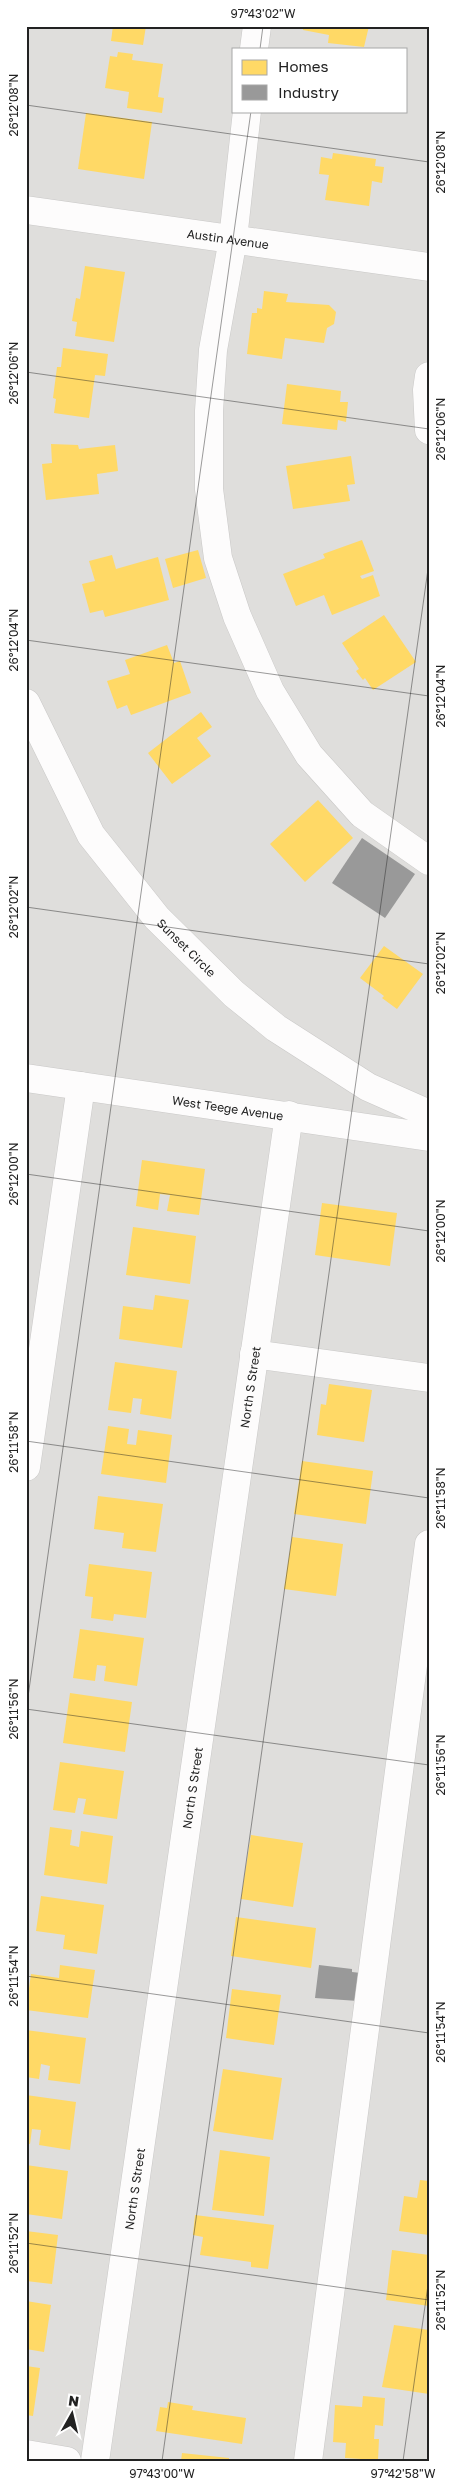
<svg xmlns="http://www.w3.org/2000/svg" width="455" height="2487" font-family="'Golos Text',sans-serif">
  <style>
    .residential { fill: #dfdedc; fill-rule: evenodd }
    .homes { fill: #ffd966 }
    .industry { fill: #999 }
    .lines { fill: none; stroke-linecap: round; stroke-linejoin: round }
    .minor-casing { stroke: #c9c8c7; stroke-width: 29 }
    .minor { stroke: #fdfcfc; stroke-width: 28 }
    .ticks { fill: none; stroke: #222; stroke-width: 1; stroke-opacity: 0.45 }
    .labels { text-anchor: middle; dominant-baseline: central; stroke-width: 5; stroke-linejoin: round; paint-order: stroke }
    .street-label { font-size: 12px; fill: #222; stroke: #fff }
    .neatline { fill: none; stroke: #222; stroke-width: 2 }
    .ticks-label { font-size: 12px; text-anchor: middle; fill: #222 }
  </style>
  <rect width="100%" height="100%" fill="#f0eeeb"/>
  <path class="residential" d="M26,26H429V2461H26ZM234,49H406V111H234Z"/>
  <g class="homes">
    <path d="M113,26H146L143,45L111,41Z"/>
    <path d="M303,26H369L364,47L328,43L329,35L303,30Z"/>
    <path d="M118,52L133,54L132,60L163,64L158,97L164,98L162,113L127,108L129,92L105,88L110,56L117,57Z"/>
    <path d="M86,113L152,122L144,179L78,169Z"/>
    <path d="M333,153L376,159L375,166L384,167L382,183L372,181L369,206L325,200L329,175L319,174L321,157L332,159Z"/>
    <path d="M85,266L125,272L114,342L75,336L77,322L72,321L76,298L80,299Z"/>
    <path d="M264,291L288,294L286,302L329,305L336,312L334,324L327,328L324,343L285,338L282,359L247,354L252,313H257V308L262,309Z"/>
    <path d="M63,348L108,354L105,376L95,375L89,418L54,413L56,399L53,398L57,367H61Z"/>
    <path d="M287,384L341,391L340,402H348L346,422L338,420L337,430L282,424Z"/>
    <path d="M51,444L78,445L79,449L115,445L118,471L97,474L99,494L46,500L42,464L52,463Z"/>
    <path d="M351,456L355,484L347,485L350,501L293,509L286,466Z"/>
    <path d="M362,540L374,571L360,576L362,579L373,575L380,596L332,615L324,595L296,606L283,574L325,558L323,554Z"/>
    <path d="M198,550L206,578L173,588L165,559Z"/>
    <path d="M112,555L116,569L158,557L169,600L105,617L103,610L90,613L82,584L95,581L89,561Z"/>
    <path d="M384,615L416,662L373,690L365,678L363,680L356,671L359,669L342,643Z"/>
    <path d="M167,645L174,663L180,661L191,693L131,715L127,705L117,709L107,681L130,674L125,660Z"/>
    <path d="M201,712L212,727L197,738L211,756L172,784L148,753Z"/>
    <path d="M318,800L353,838L305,882L270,844Z"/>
    <path d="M384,946L423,974L397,1009L382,998L384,996L360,978Z"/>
    <path d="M142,1160L205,1169L199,1215L167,1211L170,1195L160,1194L158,1210L136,1206Z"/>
    <path d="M322,1203L397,1213L390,1266L315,1255Z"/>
    <path d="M133,1227L196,1236L190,1284L126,1275Z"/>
    <path d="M155,1295L189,1300L182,1348L119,1339L123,1306L153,1310Z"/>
    <path d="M115,1362L177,1371L171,1419L140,1414L142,1399L133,1398L131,1413L108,1410Z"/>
    <path d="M329,1384L372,1390L364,1442L317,1435L321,1404L326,1405Z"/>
    <path d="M108,1426L129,1429L127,1444L136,1445L138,1430L172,1435L166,1483L101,1474Z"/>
    <path d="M302,1461L373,1471L366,1524L294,1514Z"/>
    <path d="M98,1496L163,1504L156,1552L122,1548L124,1533L94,1529Z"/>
    <path d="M292,1537L343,1544L336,1596L284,1589Z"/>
    <path d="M89,1564L152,1572L146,1618L114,1614L113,1621L91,1618L93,1597L85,1596Z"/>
    <path d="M80,1629L144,1638L137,1686L104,1681L106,1666L97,1665L95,1681L73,1678Z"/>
    <path d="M70,1693L132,1702L125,1752L63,1743Z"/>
    <path d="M60,1762L124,1771L117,1819L83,1814L86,1799L78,1798L75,1813L53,1810Z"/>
    <path d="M50,1827L72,1830L70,1845L79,1847L81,1831L113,1836L107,1884L44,1875Z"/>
    <path d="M251,1835L303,1843L293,1907L241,1899Z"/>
    <path d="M41,1896L104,1905L97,1954L63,1949L65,1935L36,1931Z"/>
    <path d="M236,1917L316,1928L311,1968L231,1956Z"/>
    <path d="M60,1965L95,1970L88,2018L26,2010L31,1974L59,1978Z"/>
    <path d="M232,1989L281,1995L274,2045L226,2038Z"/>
    <path d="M26,2030L86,2038L80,2084L48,2080L50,2066L41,2064L39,2079L26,2077Z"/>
    <path d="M223,2069L282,2078L273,2140L213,2131Z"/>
    <path d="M26,2095L76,2102L70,2150L39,2145L41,2130L32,2129L30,2144L26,2143Z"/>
    <path d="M220,2150L270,2157L264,2216L212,2210Z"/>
    <path d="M26,2165L68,2171L62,2219L26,2214Z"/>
    <path d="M420,2180L429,2181V2235L399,2231L404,2196L417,2198Z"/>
    <path d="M195,2215L274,2225L268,2269L251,2267V2262L200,2255L203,2237L193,2235Z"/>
    <path d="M26,2231L58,2235L52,2284L26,2281Z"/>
    <path d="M392,2250L429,2255V2306L386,2300Z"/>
    <path d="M26,2301L51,2305L44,2352L26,2349Z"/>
    <path d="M394,2325L429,2330V2394L382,2387Z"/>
    <path d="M26,2366L40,2368L33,2416L26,2415Z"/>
    <path d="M363,2396L385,2398L383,2426L375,2425L374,2439H379L378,2460L345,2458L346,2443L333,2442L335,2405L362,2407Z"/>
    <path d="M168,2402L193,2406L192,2410L246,2418L242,2444L156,2431L160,2407L167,2408Z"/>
    <path d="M182,2453L229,2458V2461H181Z"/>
  </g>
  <g class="industry">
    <path d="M362,838L415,874L385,918L332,883Z"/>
    <path d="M319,1965L352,1969V1972L361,1973L358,2001L315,1998Z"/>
  </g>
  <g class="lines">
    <defs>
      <g id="minor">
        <path d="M254,49L257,26"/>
        <path d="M247,111L233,239L213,350L209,411V489L218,558L237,616L270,691L309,755L362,814L429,861"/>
        <path id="s1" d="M26,210L429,267"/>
        <path d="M429,376L427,390L429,430"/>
        <path id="s2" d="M26,703L91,835L157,918L234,994L276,1028L368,1087L429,1114"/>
        <path id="s3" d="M26,1078L429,1137"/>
        <path d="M254,1354L429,1378"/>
        <path d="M26,1467L81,1086"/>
        <path d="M26,2454L67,2461"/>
        <path id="s4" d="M95,2461L289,1115"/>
        <path d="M308,2461L429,1544"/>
      </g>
    </defs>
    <use href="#minor" class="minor-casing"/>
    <use href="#minor" class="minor"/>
  </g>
  <path class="ticks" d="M260,49L263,26M26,105L429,162M26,372L429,429M26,640L429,696M26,907L429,964M26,1174L429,1231M26,1441L429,1498M26,1709L429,1765M26,1711L251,111M26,1976L429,2033M26,2243L429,2300M162,2461L429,562M403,2461L429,2278"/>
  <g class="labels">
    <g class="street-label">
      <text stroke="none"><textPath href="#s1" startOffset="204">Austin Avenue</textPath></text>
      <text stroke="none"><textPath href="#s2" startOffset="295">Sunset Circle</textPath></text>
      <text stroke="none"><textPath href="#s3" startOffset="204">West Teege Avenue</textPath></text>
      <text stroke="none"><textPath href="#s4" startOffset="1085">North S Street</textPath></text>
      <text stroke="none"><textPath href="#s4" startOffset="680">North S Street</textPath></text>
      <text stroke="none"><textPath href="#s4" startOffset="275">North S Street</textPath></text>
    </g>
  </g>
  <rect width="455" height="2487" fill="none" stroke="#ffffff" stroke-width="55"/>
  <rect x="232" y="48" width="175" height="65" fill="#ffffff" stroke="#a7a7a7"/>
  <rect x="242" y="60" width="25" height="15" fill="#ffd966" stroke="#a7a7a7"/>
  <text x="278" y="72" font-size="15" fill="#222222">Homes</text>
  <rect x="242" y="85" width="25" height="15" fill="#999999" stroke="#a7a7a7"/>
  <text x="278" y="98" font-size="15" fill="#222222">Industry</text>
  <g transform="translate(72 2414) rotate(8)" stroke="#ffffff" stroke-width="4" paint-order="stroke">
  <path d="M0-4L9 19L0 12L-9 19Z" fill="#222222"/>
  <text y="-8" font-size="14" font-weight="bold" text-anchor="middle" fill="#222222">N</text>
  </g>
  <rect x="28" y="28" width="400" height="2432" class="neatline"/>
  <g class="ticks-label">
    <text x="263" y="18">97°43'02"W</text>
    <text transform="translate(14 105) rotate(-90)" y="4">26°12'08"N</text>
    <text transform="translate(441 162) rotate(-90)" y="4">26°12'08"N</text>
    <text transform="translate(14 373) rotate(-90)" y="4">26°12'06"N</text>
    <text transform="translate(441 429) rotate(-90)" y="4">26°12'06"N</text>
    <text transform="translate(14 640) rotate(-90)" y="4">26°12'04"N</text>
    <text transform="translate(441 696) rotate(-90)" y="4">26°12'04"N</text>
    <text transform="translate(14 907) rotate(-90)" y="4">26°12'02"N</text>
    <text transform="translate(441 963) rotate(-90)" y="4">26°12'02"N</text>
    <text transform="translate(14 1174) rotate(-90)" y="4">26°12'00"N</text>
    <text transform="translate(441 1231) rotate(-90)" y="4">26°12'00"N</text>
    <text transform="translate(14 1442) rotate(-90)" y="4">26°11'58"N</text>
    <text transform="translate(441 1498) rotate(-90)" y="4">26°11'58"N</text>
    <text transform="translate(14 1709) rotate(-90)" y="4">26°11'56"N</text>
    <text transform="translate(441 1765) rotate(-90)" y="4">26°11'56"N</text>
    <text transform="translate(14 1976) rotate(-90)" y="4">26°11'54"N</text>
    <text transform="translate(441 2032) rotate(-90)" y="4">26°11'54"N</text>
    <text transform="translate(14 2243) rotate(-90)" y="4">26°11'52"N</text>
    <text transform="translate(441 2300) rotate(-90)" y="4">26°11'52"N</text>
    <text x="162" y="2478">97°43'00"W</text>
    <text x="403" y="2478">97°42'58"W</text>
  </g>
</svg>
